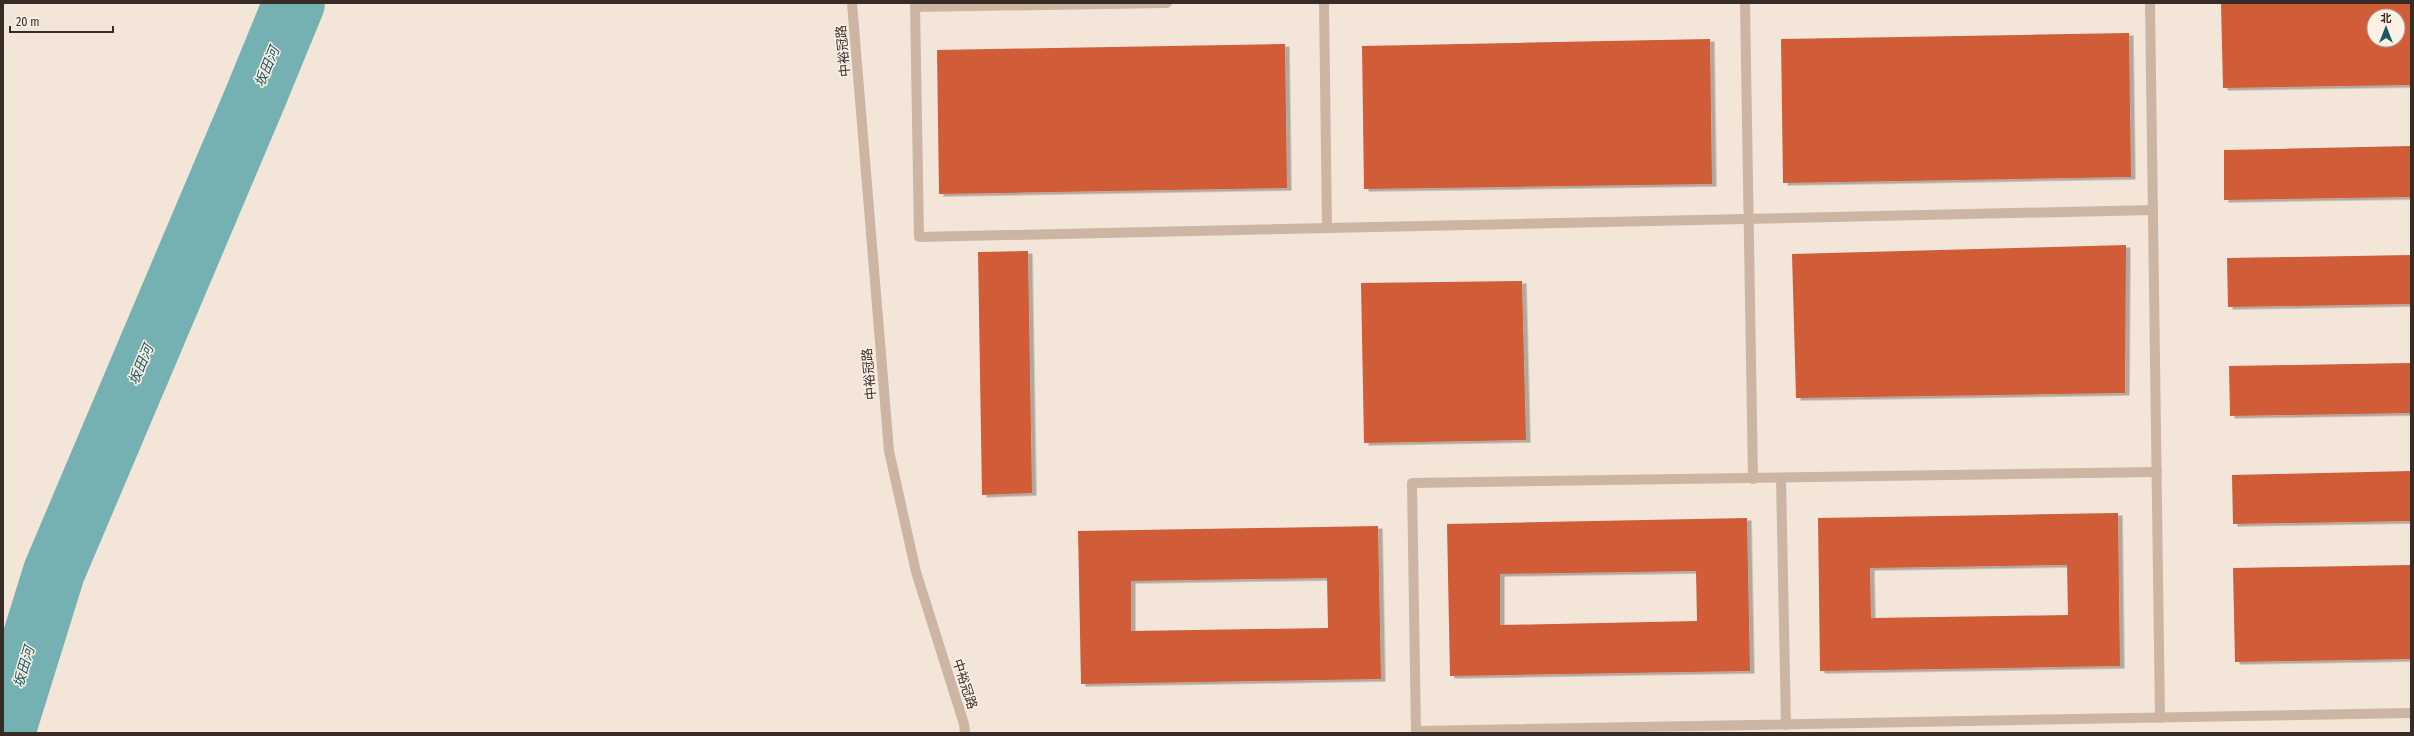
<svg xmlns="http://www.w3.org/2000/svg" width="2414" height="736" font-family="'Fira Sans Condensed','Noto Sans SC',sans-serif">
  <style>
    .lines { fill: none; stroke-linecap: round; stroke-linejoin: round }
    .river { stroke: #75b1b3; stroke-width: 62 }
    .building { fill: #d05b39; fill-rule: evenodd; filter: url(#shadow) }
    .minor { stroke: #ccb5a3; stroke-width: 10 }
    .labels { text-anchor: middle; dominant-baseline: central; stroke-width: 3; stroke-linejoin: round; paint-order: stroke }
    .street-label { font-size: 13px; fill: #372b26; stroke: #fbf0e5 }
    .water-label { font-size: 14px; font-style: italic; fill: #18595c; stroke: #fbf0e5 }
  </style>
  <defs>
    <filter id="shadow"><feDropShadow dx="4.5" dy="2.5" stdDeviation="0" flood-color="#0004"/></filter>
  </defs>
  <rect width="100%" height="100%" fill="#f3e6d8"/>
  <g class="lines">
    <path class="river" d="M4,733L54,572L255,98L294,3"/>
  </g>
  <g class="building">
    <path d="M2221,3H2411V85L2223,88ZM2374,16H2398V40H2374Z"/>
    <path d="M2129,33L2131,177L1783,183L1781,39Z"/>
    <path d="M1710,39L1712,184L1364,189L1362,46Z"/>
    <path d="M1285,44L1287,188L939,194L937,50Z"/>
    <path d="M2411,146V197L2224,200V150Z"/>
    <path d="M2126,245L2125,393L1796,398L1792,254Z"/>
    <path d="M1028,251L1032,493L982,495L978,252Z"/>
    <path d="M2411,255V304L2228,307L2227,258Z"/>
    <path d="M1522,281L1526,440L1364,443L1361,283Z"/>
    <path d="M2411,363V413L2230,416L2229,366Z"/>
    <path d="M2411,471V521L2233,524L2232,475Z"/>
    <path d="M2118,513L2120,666L1820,671L1818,518ZM2067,565L2068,615L1871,618L1870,568Z"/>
    <path d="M1747,518L1750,671L1450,676L1447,524ZM1696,571L1697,621L1500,625V574Z"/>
    <path d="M1378,526L1381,679L1081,684L1078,531ZM1327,578L1328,628L1131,631V581Z"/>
    <path d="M2411,565V659L2235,662L2233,568Z"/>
  </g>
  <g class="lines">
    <g class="minor">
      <path d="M852,3L889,451L916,572L964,724L965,733"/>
      <path d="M915,3L919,237L2153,210"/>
      <path d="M1324,3L1327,228"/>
      <path d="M1745,3L1753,479"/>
      <path d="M2150,3L2160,718"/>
      <path d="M915,7L1167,3"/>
      <path d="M1781,478L1786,725"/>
      <path d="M1416,731L2411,713"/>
      <path d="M1416,733L1412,483L2157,472"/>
    </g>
  </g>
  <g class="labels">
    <g class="street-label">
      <text transform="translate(843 51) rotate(-95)">中裕冠路</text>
      <text transform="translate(869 374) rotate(-95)">中裕冠路</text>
      <text transform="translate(965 684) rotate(72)">中裕冠路</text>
    </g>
    <g class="water-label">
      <text transform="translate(267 67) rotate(-67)">坂田河</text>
      <text transform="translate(141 365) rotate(-67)">坂田河</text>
      <text transform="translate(24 667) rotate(-73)">坂田河</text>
    </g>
  </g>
  <rect width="2414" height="736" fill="none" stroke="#372b26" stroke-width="8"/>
  <g transform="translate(2386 28)"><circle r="19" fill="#fbf0e5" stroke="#ada199"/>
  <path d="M0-3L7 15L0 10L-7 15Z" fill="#18595c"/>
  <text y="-6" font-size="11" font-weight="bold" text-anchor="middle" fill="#372b26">北</text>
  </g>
  <path d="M10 26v6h103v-6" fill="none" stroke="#372b26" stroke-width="2"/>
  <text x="16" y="26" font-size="12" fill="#372b26" stroke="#fbf0e5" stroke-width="3" paint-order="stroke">20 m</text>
</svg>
